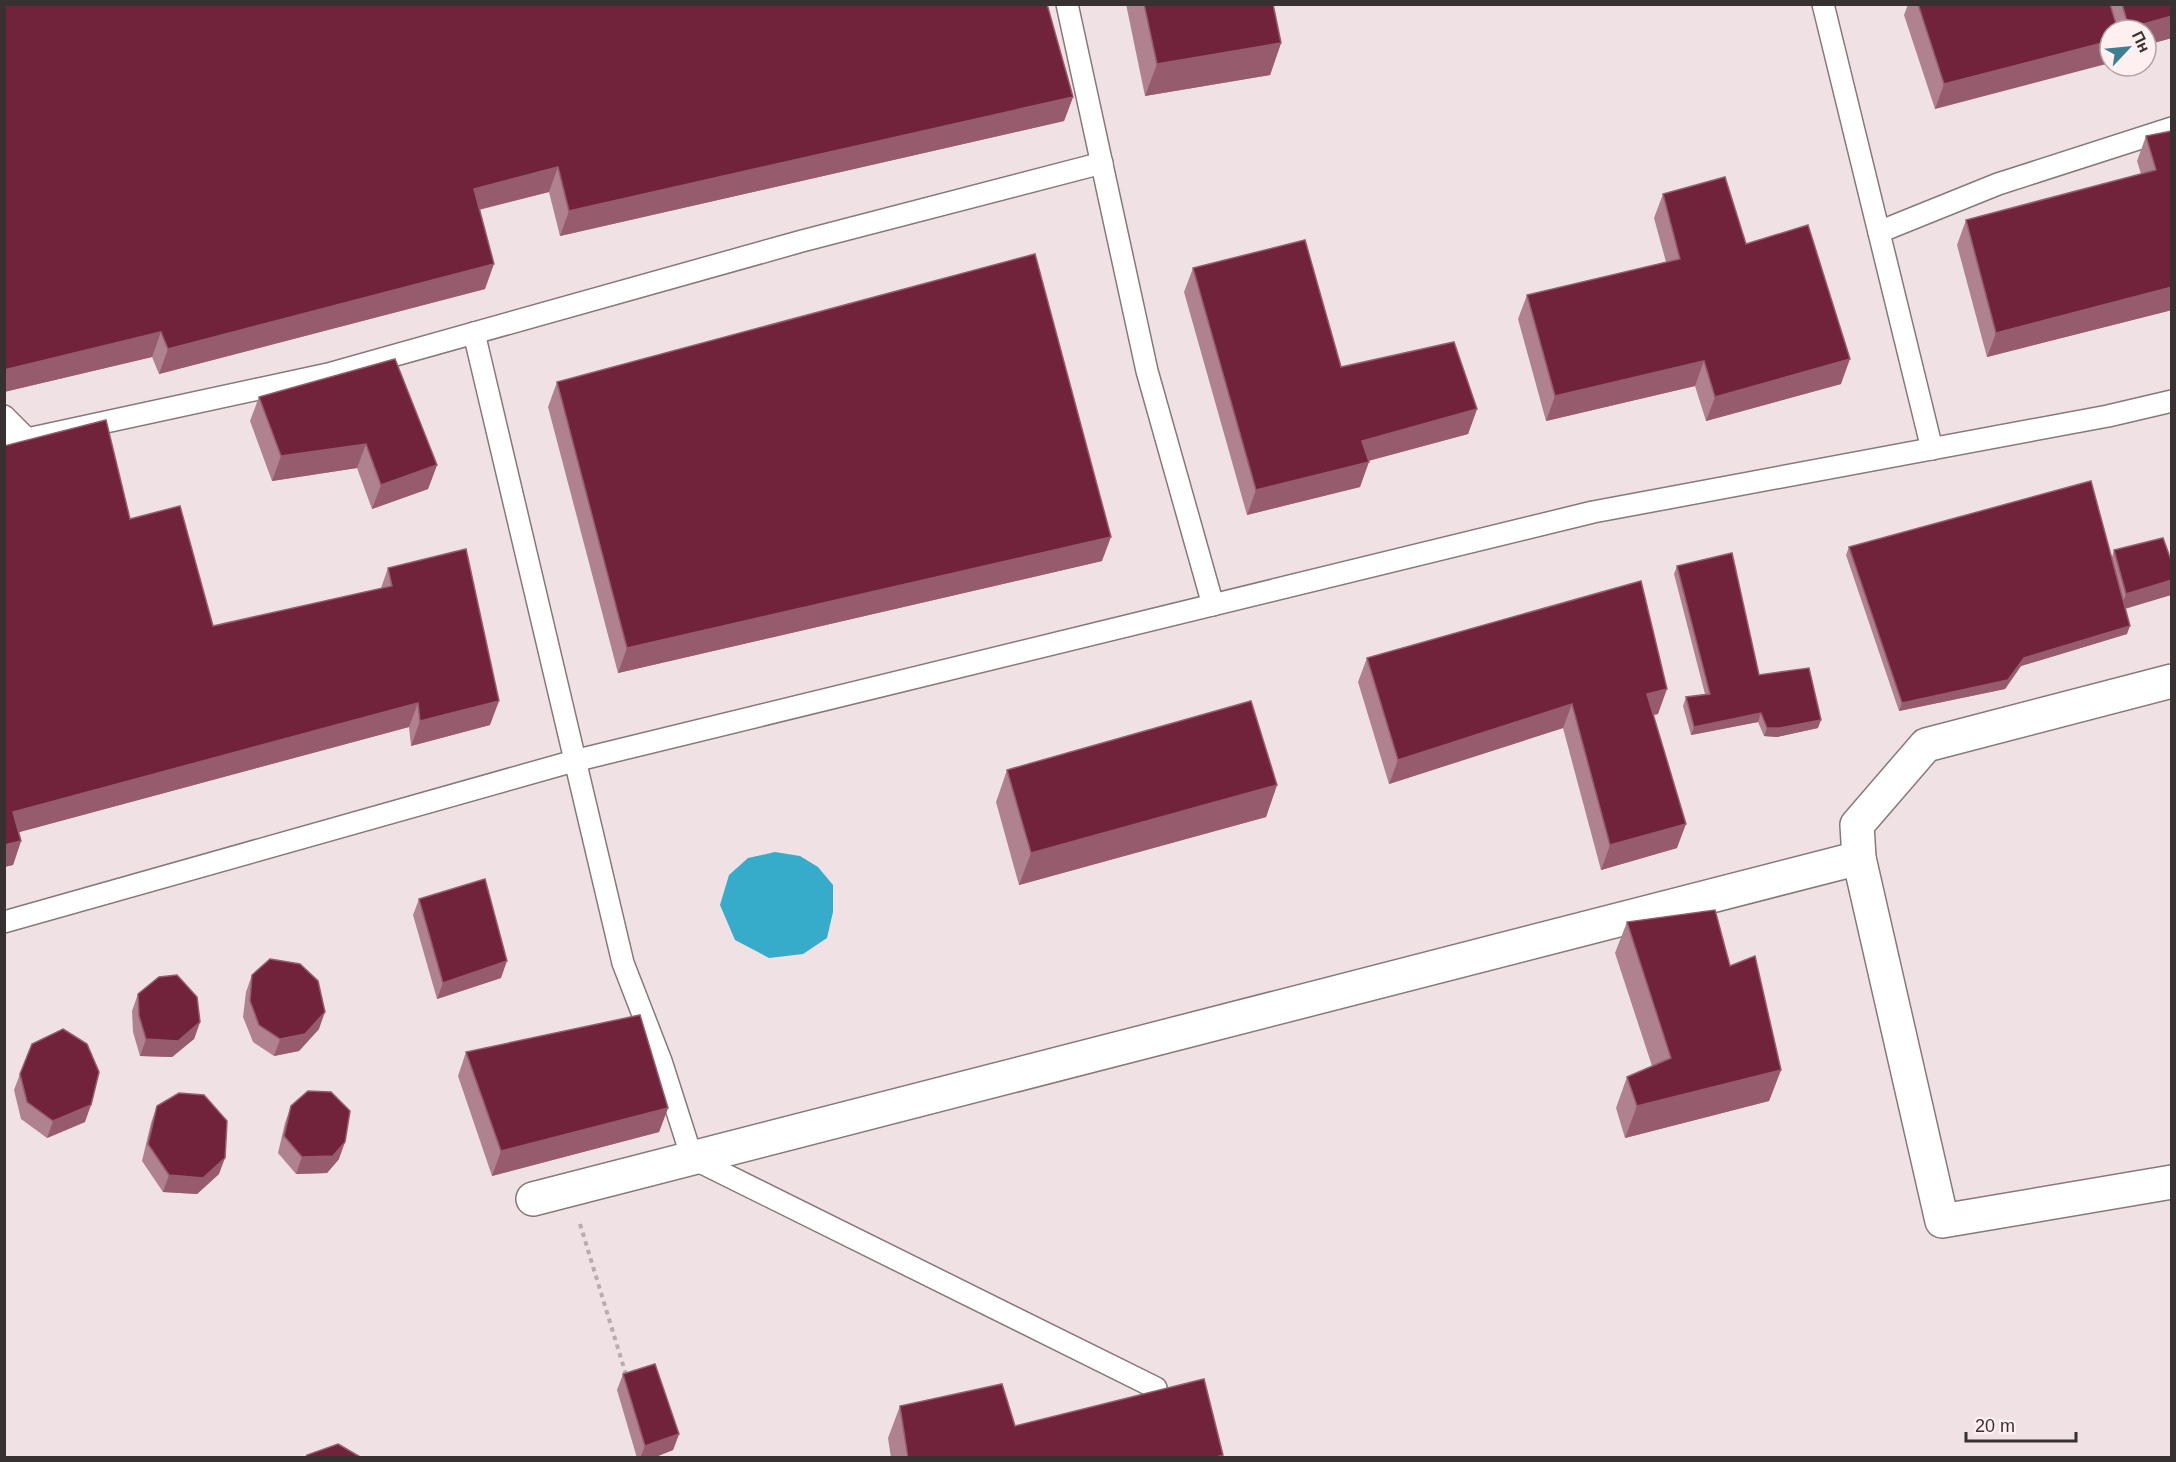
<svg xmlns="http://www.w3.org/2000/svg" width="2176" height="1462" font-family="Helvetica,sans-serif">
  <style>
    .water { fill: #37acca }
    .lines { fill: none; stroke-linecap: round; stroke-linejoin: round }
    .service-casing { stroke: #86797b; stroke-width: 24 }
    .tertiary-casing { stroke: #86797b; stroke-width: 36 }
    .path { stroke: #b8acae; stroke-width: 4; stroke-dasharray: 4.5 4.5; stroke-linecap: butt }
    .service { stroke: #fff; stroke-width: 21 }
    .tertiary { stroke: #fff; stroke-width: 33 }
    .wall { fill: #b0828f }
    .shaded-wall { fill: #965c6d }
    .building { fill: #70233a; stroke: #965c6d; stroke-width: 1.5 }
  </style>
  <rect width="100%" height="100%" fill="#f0e2e4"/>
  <path class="water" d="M775,852L800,856L818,867L833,885V912L827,938L803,954L769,958L735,940L720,905L729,875L748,858Z"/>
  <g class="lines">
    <defs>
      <g id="service">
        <path d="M1067,4L1147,371L1213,605"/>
        <path d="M1823,4L1932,449"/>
        <path d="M1879,232L1998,184L2172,128"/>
        <path d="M474,333L623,963L661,1061L692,1158L1156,1388"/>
        <path d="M4,416L27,439"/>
        <path d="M4,444L328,374L802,241L1102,163"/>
        <path d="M4,922L574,761L1593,512L2108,416L2172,401"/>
      </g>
      <g id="tertiary">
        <path d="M2172,681L1926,745L1857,825L1859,858L1942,1221L2172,1182"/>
        <path d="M533,1199L1859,858"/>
      </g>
    </defs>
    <use href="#service" class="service-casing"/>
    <use href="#tertiary" class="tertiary-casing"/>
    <path class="path" d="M580,1224L627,1378"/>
    <use href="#service" class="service"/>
    <use href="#tertiary" class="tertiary"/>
  </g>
  <g class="wall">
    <path d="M4,4L1073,97L1064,121L560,236L549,192L479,210L485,289L159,374L152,357L4,392Z"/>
    <path d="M1126,4H1273L1281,43L1270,75L1145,96Z"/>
    <path d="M1908,4H2172V38L2146,45V30H2110L1935,109L1904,15Z"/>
    <path d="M2172,131V310L1987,357L1957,245L1966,220L2141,174L2137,161L2146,136Z"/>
    <path d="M1663,194L1746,244L1841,384L1706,421L1695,386L1546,421L1518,319L1527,295L1666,262L1654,218Z"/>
    <path d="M1193,268L1341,367L1477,409L1468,434L1368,461L1360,487L1247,515L1184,292Z"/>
    <path d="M557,382L1102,561L618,673L548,407Z"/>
    <path d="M259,397L437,465L428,489L372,509L357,468L272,481L250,421Z"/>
    <path d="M4,446L130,519L213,626L381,588L388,568L490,725L411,746L409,727L19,832L21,841L13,865L4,867Z"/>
    <path d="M1849,547L2112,557L2114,550L2172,563V593L2171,595L2125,609L2127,634L2021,666L2005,689L1899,711L1846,555Z"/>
    <path d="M1677,566L1759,675L1818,728L1777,737L1764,736L1758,722L1691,735L1683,706L1686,697L1705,694L1674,574Z"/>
    <path d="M1367,658L1658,714L1653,715L1677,848L1601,870L1563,728L1389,784L1358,682Z"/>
    <path d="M1007,770L1277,785L1266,817L1019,885L996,802Z"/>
    <path d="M419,899L501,978L437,999L413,915Z"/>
    <path d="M1627,922L1730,966L1781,1070L1769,1101L1625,1138L1616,1108L1627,1077L1652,1066L1615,953Z"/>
    <path d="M252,975L319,1029L299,1051L274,1056L253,1042L243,1017L246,992Z"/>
    <path d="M138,994L200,1022L194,1039L172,1057L140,1056L133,1032L132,1011Z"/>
    <path d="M466,1052L668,1108L659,1132L492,1176L458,1076Z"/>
    <path d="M20,1074L85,1122L47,1138L21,1119L14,1090Z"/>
    <path d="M157,1106L219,1174L197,1194L163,1192L142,1161L151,1123Z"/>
    <path d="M291,1106L339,1159L327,1173L296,1174L278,1153L285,1123Z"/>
    <path d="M623,1374L679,1434L673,1450L653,1458H637L617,1390Z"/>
    <path d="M900,1406L1015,1426L1223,1455L1222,1458H891L888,1438Z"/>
  </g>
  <g class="shaded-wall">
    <path d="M2172,16V38L2146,45V30H2128L2129,28Z"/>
    <path d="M2110,41V63L1935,109L1944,84Z"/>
    <path d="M1281,43L1270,75L1145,96L1157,64Z"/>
    <path d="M1073,97L1064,121L560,236L569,211Z"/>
    <path d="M558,167L549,192L465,213L474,189Z"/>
    <path d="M494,264L485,289L159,374L168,349Z"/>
    <path d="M2172,287V310L1987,357L1996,333Z"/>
    <path d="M161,332L152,357L4,392V370Z"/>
    <path d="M1850,359L1841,384L1706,421L1715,397Z"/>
    <path d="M1704,361L1695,386L1546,421L1555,396Z"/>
    <path d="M1477,409L1468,434L1353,465L1362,441Z"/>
    <path d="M366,444L357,468L272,481L281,456Z"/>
    <path d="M1369,462L1360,487L1247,515L1256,490Z"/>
    <path d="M437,465L428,489L372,509L381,485Z"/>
    <path d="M1111,537L1102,561L618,673L627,648Z"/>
    <path d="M2172,580L2171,595L2120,610L2126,594Z"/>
    <path d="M2130,626L2127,634L2021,666L2005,689L1899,711L1902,703L2024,658Z"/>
    <path d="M1667,689L1658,714L1638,718L1647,694Z"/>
    <path d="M499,701L490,725L411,746L420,721Z"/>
    <path d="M418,703L409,727L5,836L13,812Z"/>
    <path d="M1572,704L1563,728L1389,784L1398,760Z"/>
    <path d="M1761,713L1758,722L1691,735L1694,727Z"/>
    <path d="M1821,720L1818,728L1777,737L1764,736L1767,728Z"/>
    <path d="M1277,785L1266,817L1019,885L1031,853Z"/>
    <path d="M1686,824L1677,848L1601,870L1610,845Z"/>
    <path d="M21,841L13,865L4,867V845Z"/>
    <path d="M507,961L501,978L437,999L443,983Z"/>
    <path d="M325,1012L319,1029L299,1051L274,1056L280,1039Z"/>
    <path d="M200,1022L194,1039L172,1057L140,1056L146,1039Z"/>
    <path d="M1781,1070L1769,1101L1625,1138L1637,1106Z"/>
    <path d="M91,1105L85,1122L47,1138L53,1121Z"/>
    <path d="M668,1108L659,1132L492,1176L501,1151Z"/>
    <path d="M345,1142L339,1159L327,1173L296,1174L302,1157Z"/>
    <path d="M225,1158L219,1174L197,1194L163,1192L169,1175Z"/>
    <path d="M679,1434L673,1450L653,1458H640L645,1446Z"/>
  </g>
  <g class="building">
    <path d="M4,4H1047L1073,97L569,211L558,167L474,189L494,264L168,349L161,332L4,370Z"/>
    <path d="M1144,4H1273L1281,43L1157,64Z"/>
    <path d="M1918,4H2110L2118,30H2110V41L1944,84Z"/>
    <path d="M2122,4H2172V16L2129,28Z"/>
    <path d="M2172,131V287L1996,333L1966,220L2156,170L2146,136Z"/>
    <path d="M1725,177L1746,244L1808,225L1850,359L1715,397L1704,361L1555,396L1527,295L1680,259L1663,194Z"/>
    <path d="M1305,240L1341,367L1454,342L1477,409L1362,441L1369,462L1256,490L1193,268Z"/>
    <path d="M1035,254L1111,537L627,648L557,382Z"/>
    <path d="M395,359L437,465L381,485L366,444L281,456L259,397Z"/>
    <path d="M106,420L130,519L180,506L213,626L392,586L388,568L466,549L499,701L420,721L418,703L13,812L21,841L4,845V446Z"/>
    <path d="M2091,481L2130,626L2024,658L2008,680L1902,703L1849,547Z"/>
    <path d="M2163,538L2172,563V580L2126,594L2114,550Z"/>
    <path d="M1732,553L1759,675L1809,668L1821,720L1780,728H1767L1761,713L1694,727L1686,697L1710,694L1677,566Z"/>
    <path d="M1641,581L1667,689L1647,694L1686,824L1610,845L1572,704L1398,760L1367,658Z"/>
    <path d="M1251,701L1277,785L1031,853L1007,770Z"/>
    <path d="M485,879L507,961L443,983L419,899Z"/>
    <path d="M1715,910L1730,966L1755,956L1781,1070L1637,1106L1627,1077L1671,1058L1627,922Z"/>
    <path d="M270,959L300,964L318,981L325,1012L305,1034L280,1039L259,1025L250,1001L252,975Z"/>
    <path d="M177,975L197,997L200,1022L178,1041L146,1039L139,1016L138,994L159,977Z"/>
    <path d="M640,1015L668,1108L501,1151L466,1052Z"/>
    <path d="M63,1029L87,1044L99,1072L91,1105L53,1121L27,1102L20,1074L32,1044Z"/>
    <path d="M308,1091L331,1092L350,1111L345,1142L333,1156L302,1157L284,1136L291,1106Z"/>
    <path d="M179,1093L204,1095L227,1121L225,1158L203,1178L169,1175L148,1144L157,1106Z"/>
    <path d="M655,1364L679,1434L645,1446L623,1374Z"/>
    <path d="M1204,1379L1223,1455L1213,1458H908L900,1406L1002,1384L1015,1426Z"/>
    <path d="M338,1444L362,1458H305L307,1455Z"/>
  </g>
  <rect width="2176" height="1462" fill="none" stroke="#373132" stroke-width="12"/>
  <g transform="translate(2128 48) rotate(64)"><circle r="28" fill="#feeff1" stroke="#aea3a5" stroke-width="1.5"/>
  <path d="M0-4.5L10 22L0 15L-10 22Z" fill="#3e7e91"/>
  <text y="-9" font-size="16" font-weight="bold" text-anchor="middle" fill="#373132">Пн</text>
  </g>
  <path d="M1966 1432v9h110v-9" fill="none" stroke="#373132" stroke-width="3"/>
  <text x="1975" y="1432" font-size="18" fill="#373132" stroke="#feeff1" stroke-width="4.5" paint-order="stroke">20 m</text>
</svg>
